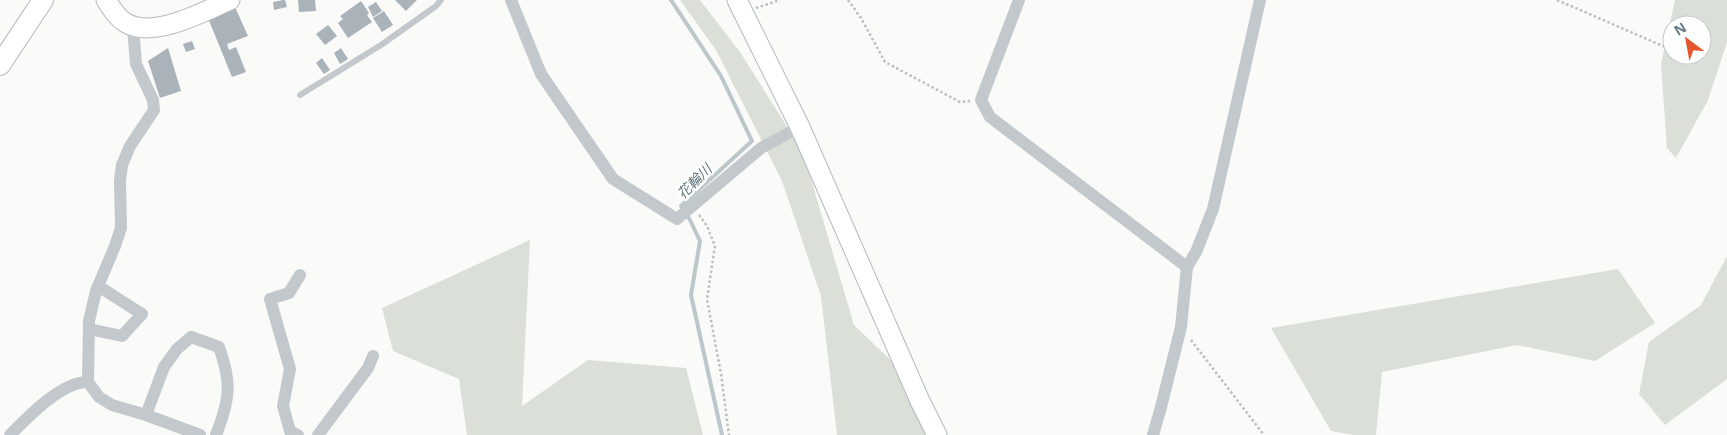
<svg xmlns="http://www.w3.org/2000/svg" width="1727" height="435" font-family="'Noto Sans','Noto Sans JP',sans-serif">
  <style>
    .green { fill: #dadfd7; fill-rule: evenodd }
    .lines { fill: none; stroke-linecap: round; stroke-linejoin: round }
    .stream { stroke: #bbc7cb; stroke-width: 4 }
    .building { fill: #aab3b9 }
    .secondary-casing { stroke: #b3babf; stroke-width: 21 }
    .primary-casing { stroke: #b5babe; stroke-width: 22 }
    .path { stroke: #bbbfc2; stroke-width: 2.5; stroke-dasharray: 2.5 2.5; stroke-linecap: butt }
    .lane { stroke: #c3c8cc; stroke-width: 6 }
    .street { stroke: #c3c8cc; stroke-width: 12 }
    .secondary { stroke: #fff; stroke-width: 19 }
    .primary { stroke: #fff; stroke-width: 20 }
    .labels { text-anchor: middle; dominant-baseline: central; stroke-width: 5; stroke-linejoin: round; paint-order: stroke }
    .water-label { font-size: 14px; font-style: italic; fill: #60757c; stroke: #fff }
  </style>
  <rect width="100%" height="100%" fill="#fafaf8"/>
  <g class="green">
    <path d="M680,0H700L740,52L803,152L854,325L900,369L928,435H837L821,296L782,181L716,50Z"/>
    <path d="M1675,0H1727V42L1708,100L1676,158L1667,148L1661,64ZM1672,25H1702V55H1672Z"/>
    <path d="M530,240L522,406L588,360L686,368L703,435H467L459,379L393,351L382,308Z"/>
    <path d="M1727,256V379L1665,425L1639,394L1649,342L1701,305Z"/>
    <path d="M1618,269L1655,323L1595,361L1517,345L1382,372L1376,435H1354L1331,431L1271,328Z"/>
  </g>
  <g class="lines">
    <path class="stream" d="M671,0L721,76L752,141L681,206L690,220L700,241L691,295L722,435"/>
  </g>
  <g class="building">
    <path d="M283,0H285L287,7L274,10L273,2Z"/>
    <path d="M298,0H315L316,11L299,12Z"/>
    <path d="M395,0H417L406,11Z"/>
    <path d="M361,1L369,13L367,15L372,22L348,38L338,23L343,19L340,16Z"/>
    <path d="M376,2L382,11L373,17L368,7Z"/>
    <path d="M235,7L248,36L227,44L229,50L236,47L246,72L232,77L208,18Z"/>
    <path d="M384,11L393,25L382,32L373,18Z"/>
    <path d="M328,25L337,36L325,45L316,34Z"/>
    <path d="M192,41L195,49L186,52L183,44Z"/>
    <path d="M168,48L181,91L160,98L148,61Z"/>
    <path d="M341,48L348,59L340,64L334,53Z"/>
    <path d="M322,58L330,70L324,74L316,63Z"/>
  </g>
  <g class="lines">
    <defs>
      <g id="secondary">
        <path d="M106,0C112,9 117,18 126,23C154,39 203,12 230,0"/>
        <path d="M737,0L800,127L920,401L937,435"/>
      </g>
      <path id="primary" d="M0,65L43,0"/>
    </defs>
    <use href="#secondary" class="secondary-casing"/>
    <use href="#primary" class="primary-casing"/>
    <g class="path">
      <path d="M848,0L861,18L885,62L960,102L971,101"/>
      <path d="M1557,0L1672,50"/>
      <path d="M756,8L780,0"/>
      <path d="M1682,55L1695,61"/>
      <path d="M699,215L707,226L715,246L707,299L721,374L729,435"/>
      <path d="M1191,340L1264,435"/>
    </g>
    <path class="lane" d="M300,95L381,45L436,6L441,0"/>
    <g class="street">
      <path d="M511,0L541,74L613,179L677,219L761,148L800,127"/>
      <path d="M1019,0L981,100L990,117L1187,267"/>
      <path d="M133,27L136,64L153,100L154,110L130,146L122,165L120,181L121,228L115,246L96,291L89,321L88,382L99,397L112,405L146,415L200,435"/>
      <path d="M89,329L122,336L142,314L98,286"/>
      <path d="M146,415L164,367L177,349L191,337L219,347C232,383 230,399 216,435"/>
      <path d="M10,435C29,416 61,382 88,382"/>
      <path d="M298,435L290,431L283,406L290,369L270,299L289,293L300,275"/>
      <path d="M318,435L368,368L373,356"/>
      <path d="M1153,435L1161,407L1181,327L1187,267L1196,252L1213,209L1260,0"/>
    </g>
    <use href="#secondary" class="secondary"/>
    <use href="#primary" class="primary"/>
  </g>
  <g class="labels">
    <g class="water-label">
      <text transform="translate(694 181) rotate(-45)">花輪川</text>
    </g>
  </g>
  <g transform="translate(1687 40) rotate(328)"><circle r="24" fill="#ffffff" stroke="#c1c8cd"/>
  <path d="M0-4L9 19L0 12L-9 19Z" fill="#e4572e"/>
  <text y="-8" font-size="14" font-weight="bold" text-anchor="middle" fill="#657683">N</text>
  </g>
</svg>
